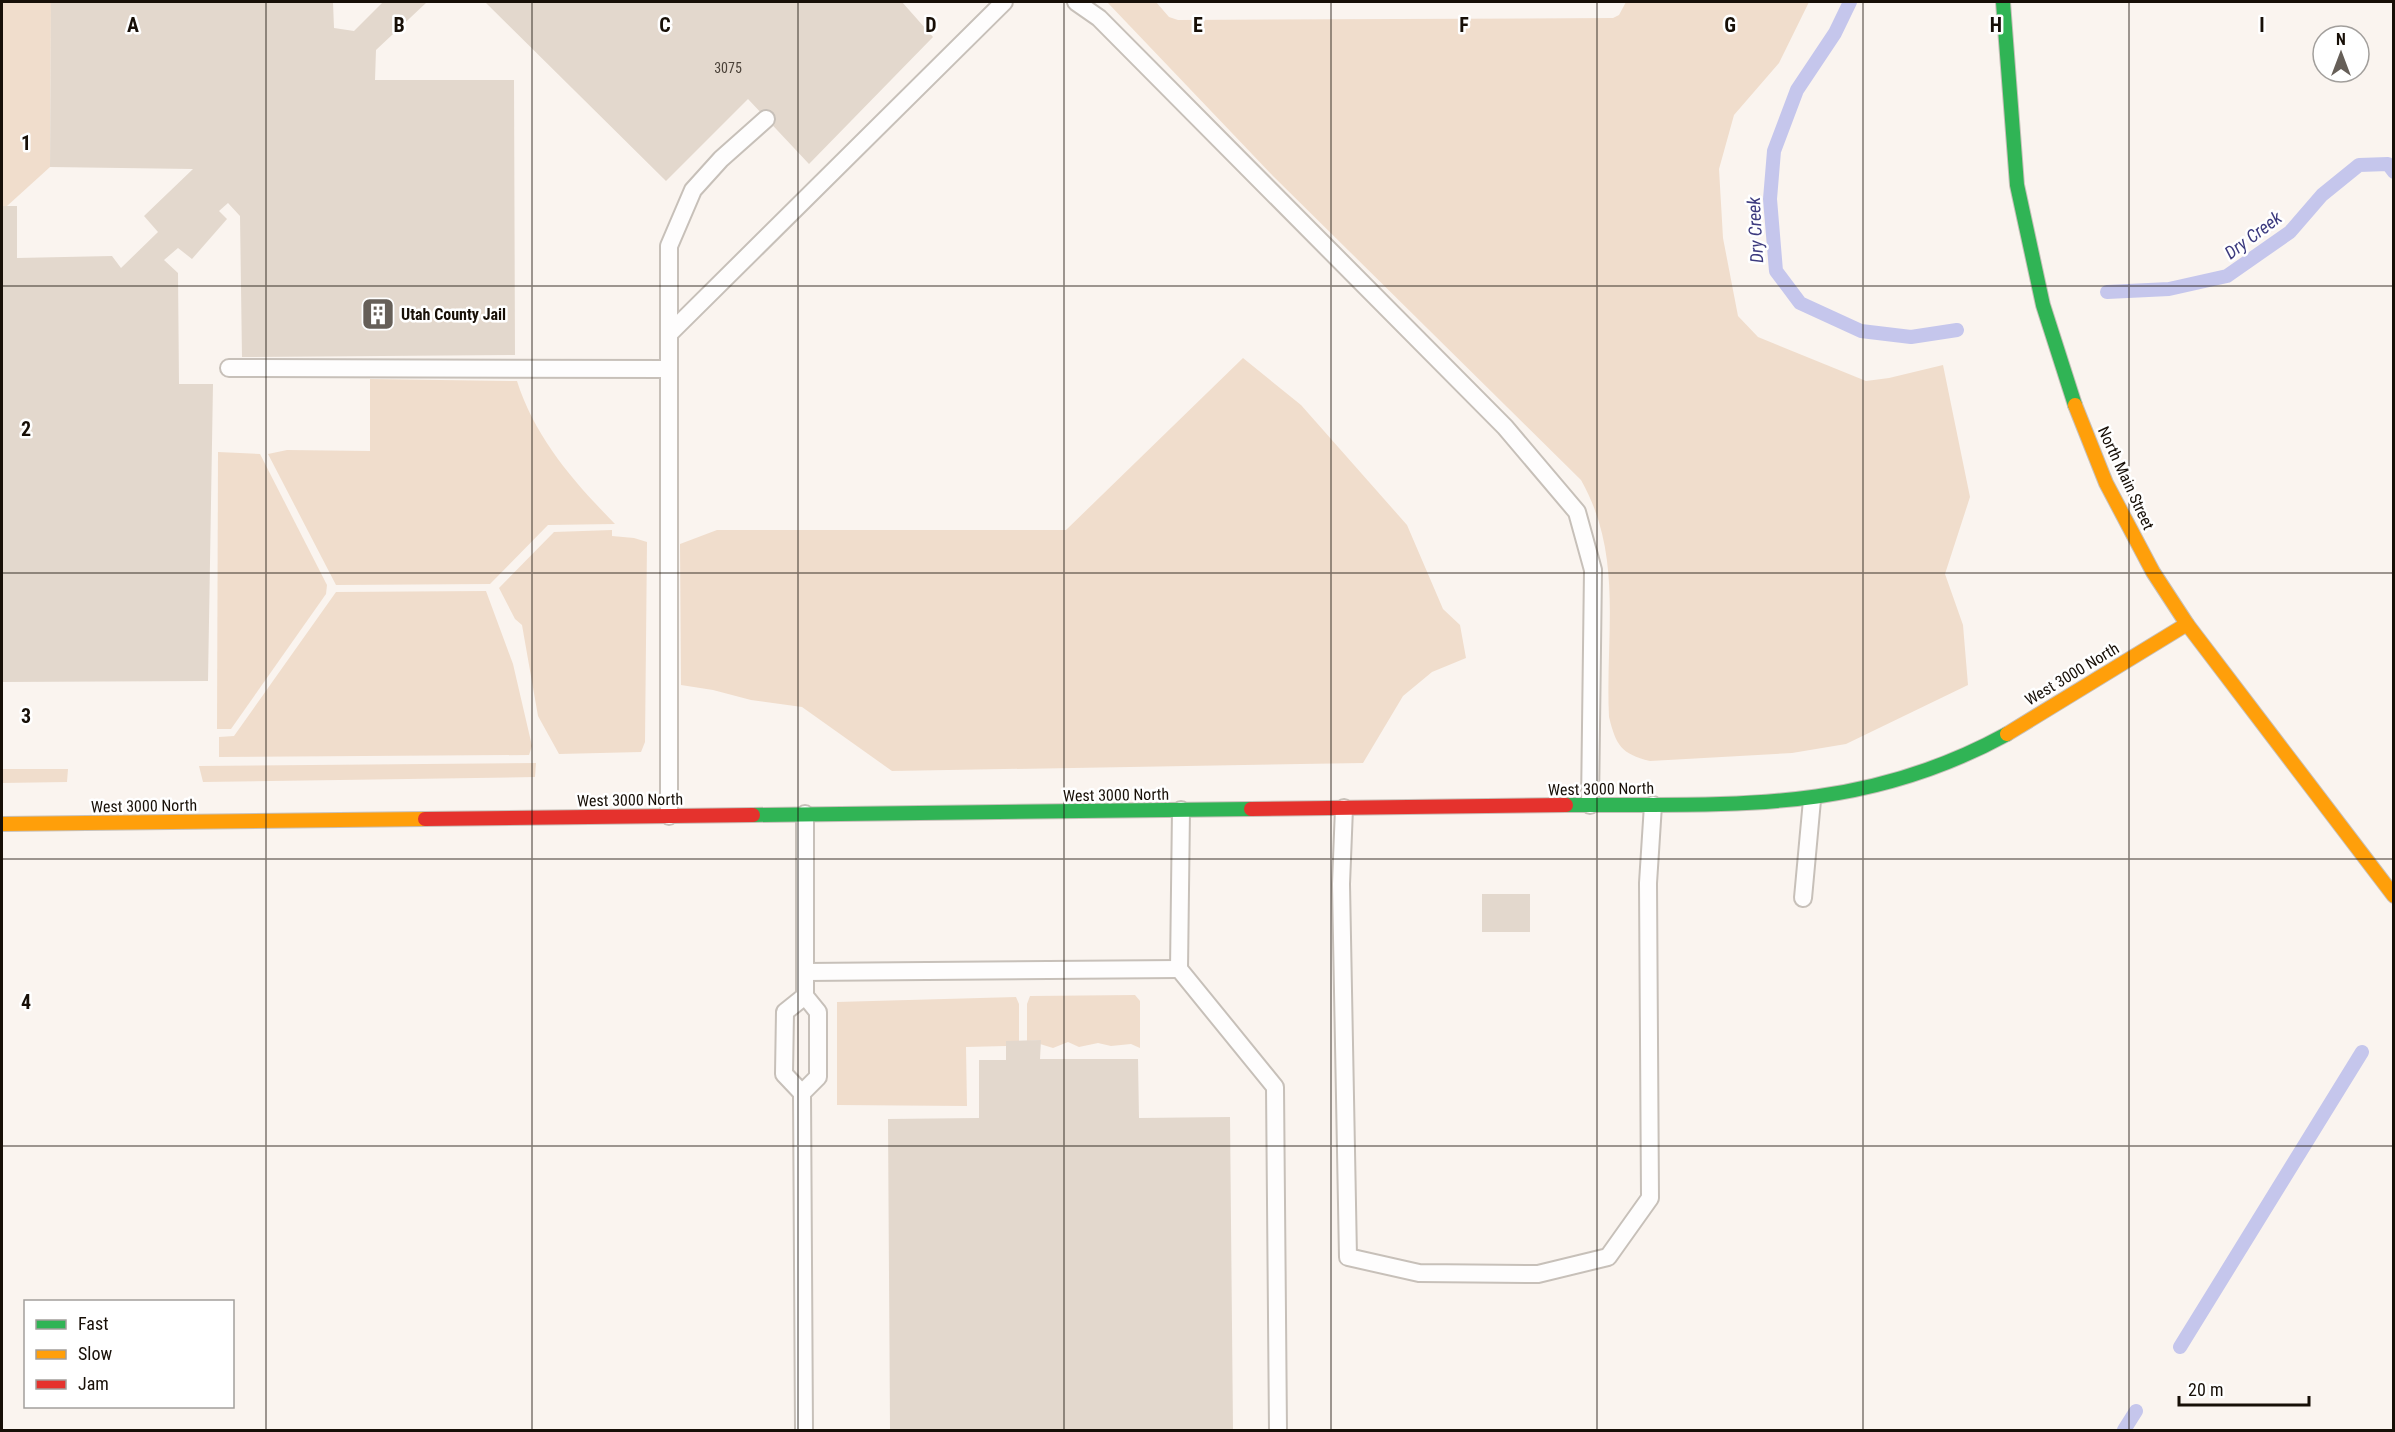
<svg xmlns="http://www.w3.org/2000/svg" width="2395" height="1432" font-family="'Roboto Condensed',sans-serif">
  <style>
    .green { fill: #f0ddcc }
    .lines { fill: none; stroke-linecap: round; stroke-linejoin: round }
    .stream { stroke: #c5c6ec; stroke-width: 14 }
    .building { fill: #e3d8cd }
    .lane-casing { stroke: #c7c0b9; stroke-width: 20 }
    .fast-casing { stroke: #c7c0b9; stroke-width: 16 }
    .slow-casing { stroke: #c7c0b9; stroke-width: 16 }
    .jam-casing { stroke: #c7c0b9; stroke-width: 16 }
    .lane { stroke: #fefdfd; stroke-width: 16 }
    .fast { stroke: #30b455; stroke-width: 14 }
    .slow { stroke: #ff9f0a; stroke-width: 14 }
    .jam { stroke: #e5322d; stroke-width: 14 }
    .grid { fill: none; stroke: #170f07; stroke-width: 1.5; stroke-opacity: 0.55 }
    .labels { text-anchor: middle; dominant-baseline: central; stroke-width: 5; stroke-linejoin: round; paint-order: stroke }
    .number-label { font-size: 14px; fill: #4a4138 }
    .poi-label { font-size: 16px; font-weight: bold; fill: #170f07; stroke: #fff; text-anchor: start }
    .street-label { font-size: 16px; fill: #170f07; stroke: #fff }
    .water-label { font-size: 18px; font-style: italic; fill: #3d3b7f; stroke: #fff }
    .grid-label { font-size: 20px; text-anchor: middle; font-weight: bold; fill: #170f07; stroke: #fff; stroke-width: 5; stroke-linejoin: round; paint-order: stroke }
  </style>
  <rect width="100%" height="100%" fill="#faf4ef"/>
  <g class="green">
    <path d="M2,2H51L50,167L7,206H2Z"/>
    <path d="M1107,2H1156L1169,17L1178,20L1613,18L1619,15L1626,2H1809L1779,63L1734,115L1719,169L1723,238L1738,316L1758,337L1866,381L1889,378L1943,365L1970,497L1945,574L1963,625L1968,685L1846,744L1792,753L1650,761C1621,754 1616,745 1609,717C1605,634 1624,556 1581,480L1273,176Z"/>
    <path d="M1243,358L1301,405L1407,525L1443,609L1460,625L1466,658L1432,672L1403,696L1363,763L892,771L802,707L751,700L713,690L681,685L680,544L717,530H1066Z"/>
    <path d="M370,379L517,381C535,438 574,482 615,524L548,525L490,584L336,585L268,454L287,450L370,451Z"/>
    <path d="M218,452L260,454L327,585L326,594L231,729H217Z"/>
    <path d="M612,530V536L634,538L647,542L645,742L641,752L559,754L538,716L522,625L515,619L499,588L554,532Z"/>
    <path d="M486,591L513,664L532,746L529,755L219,757V737L234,736L336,592Z"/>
    <path d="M536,763L535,777L203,782L199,766Z"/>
    <path d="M2,769H68L67,782L2,783Z"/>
    <path d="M1135,995L1140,1001V1048L1131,1044L1111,1046L1098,1043L1079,1047L1068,1042L1053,1048L1040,1044V1040L1027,1041V1004L1030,996Z"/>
    <path d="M1016,997L1019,1004V1041H1006V1046L966,1047L967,1106L837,1105V1002Z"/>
  </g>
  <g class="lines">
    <g class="stream">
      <path d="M1850,2L1835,33L1797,90L1774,151L1770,199L1776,271L1800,303L1861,331L1911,337L1957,330"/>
      <path d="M2107,292L2169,289L2227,276L2290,232L2322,195L2359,165L2388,164L2394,172"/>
      <path d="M2180,1347L2362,1052"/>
      <path d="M2124,1430L2136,1411"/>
    </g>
  </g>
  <g class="building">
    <path d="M51,2H333L334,28L354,31L383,2H427L376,50L375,80H514L515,355L242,357L240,216L228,203L219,211L227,219L192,259L178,248L164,260L178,273L179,384H213L208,681L2,682V206H17V258L112,256L121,268L158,232L144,216L193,169L50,167Z"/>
    <path d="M485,2H902L933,37L809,164L748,99L666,181Z"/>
    <rect x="1482" y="894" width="48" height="38"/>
    <path d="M1041,1040L1040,1059H1138L1139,1118L1230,1117L1233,1430H890L888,1119L979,1118V1060H1006V1041Z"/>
  </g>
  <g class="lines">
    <defs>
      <g id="lane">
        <path d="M1076,2L1099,18L1505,427L1577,512L1593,570L1590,805"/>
        <path d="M669,334L1004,2"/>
        <path d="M229,368L669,369"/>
        <path d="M1344,808L1341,884L1348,1257L1419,1273L1538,1274L1608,1257L1650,1198L1648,883L1653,805"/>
        <path d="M1181,810L1179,969L1275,1087L1278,1430"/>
        <path d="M669,816V246L693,190L721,159L766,119"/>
        <path d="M1803,898L1812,800"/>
        <path d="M805,972L1179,969"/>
        <path d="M802,1093L818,1077V1012L805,996V814"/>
        <path d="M804,1430L802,1093L784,1074L785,1012L805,996"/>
      </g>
      <g id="fast">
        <path d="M2003,2L2017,185L2043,305L2075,405"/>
        <path d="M1566,805C1727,804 1860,815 2007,734"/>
        <path d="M753,815L1251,809"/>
      </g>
      <g id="slow">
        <path d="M2075,405L2106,483L2153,572L2187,624L2394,896"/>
        <path d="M2007,734L2187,624"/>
        <path d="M2,824L425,819"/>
      </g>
      <g id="jam">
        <path d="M1251,809L1566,805"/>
        <path d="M425,819L753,815"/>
      </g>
    </defs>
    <use href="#lane" class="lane-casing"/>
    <use href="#fast" class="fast-casing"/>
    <use href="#slow" class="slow-casing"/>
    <use href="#jam" class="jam-casing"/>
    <use href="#lane" class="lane"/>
    <use href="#fast" class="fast"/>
    <use href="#slow" class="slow"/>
    <use href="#jam" class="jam"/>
  </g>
  <path class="grid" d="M266,2V1430M532,2V1430M798,2V1430M1064,2V1430M1331,2V1430M1597,2V1430M1863,2V1430M2129,2V1430M2,286H2394M2,573H2394M2,859H2394M2,1146H2394"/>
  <defs>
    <symbol id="building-square" viewBox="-11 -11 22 22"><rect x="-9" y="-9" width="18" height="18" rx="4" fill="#665f58" stroke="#fff"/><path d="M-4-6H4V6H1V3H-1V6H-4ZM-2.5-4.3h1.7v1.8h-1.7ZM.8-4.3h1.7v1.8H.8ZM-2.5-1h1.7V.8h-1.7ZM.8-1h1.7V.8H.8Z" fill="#fff"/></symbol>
  </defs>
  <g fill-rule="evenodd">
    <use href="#building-square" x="359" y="295" width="38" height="38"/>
  </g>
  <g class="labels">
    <g class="number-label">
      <text x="728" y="68">3075</text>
    </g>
    <g class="poi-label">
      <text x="401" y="314">Utah County Jail</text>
    </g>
    <g class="street-label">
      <text transform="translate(2126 478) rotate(65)">North Main Street</text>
      <text transform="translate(2072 674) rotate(-31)">West 3000 North</text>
      <text transform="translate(1601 789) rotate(-1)">West 3000 North</text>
      <text transform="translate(1116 795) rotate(-1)">West 3000 North</text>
      <text transform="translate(630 800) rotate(-1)">West 3000 North</text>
      <text transform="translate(144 806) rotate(-1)">West 3000 North</text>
    </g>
    <g class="water-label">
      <text transform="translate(1755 230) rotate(-93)">Dry Creek</text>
      <text transform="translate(2253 235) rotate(-37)">Dry Creek</text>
    </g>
  </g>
  <g class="grid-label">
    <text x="133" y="32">A</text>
    <text x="399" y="32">B</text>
    <text x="665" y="32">C</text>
    <text x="931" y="32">D</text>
    <text x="1198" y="32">E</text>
    <text x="1464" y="32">F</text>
    <text x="1730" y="32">G</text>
    <text x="1996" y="32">H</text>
    <text x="2262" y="32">I</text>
    <text x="26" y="150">1</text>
    <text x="26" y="436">2</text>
    <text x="26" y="723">3</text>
    <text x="26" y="1009">4</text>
  </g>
  <rect width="2395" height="1432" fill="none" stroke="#170f07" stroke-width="6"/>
  <rect x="24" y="1300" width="210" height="108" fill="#ffffff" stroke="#a29f9c" stroke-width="1.5"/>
  <rect x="36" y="1320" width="30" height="9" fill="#30b455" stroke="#a29f9c" stroke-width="1.5"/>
  <text x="78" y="1330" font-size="18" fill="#170f07">Fast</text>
  <rect x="36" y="1350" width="30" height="9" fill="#ff9f0a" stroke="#a29f9c" stroke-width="1.5"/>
  <text x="78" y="1360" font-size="18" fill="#170f07">Slow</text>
  <rect x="36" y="1380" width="30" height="9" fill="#e5322d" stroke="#a29f9c" stroke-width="1.5"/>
  <text x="78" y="1390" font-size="18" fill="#170f07">Jam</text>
  <g transform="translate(2341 54)"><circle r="28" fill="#ffffff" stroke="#a29f9c" stroke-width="1.5"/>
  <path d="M0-4.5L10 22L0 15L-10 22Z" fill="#665f58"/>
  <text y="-9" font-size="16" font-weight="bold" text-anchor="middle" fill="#170f07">N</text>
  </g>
  <path d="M2179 1396v9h130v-9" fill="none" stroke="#170f07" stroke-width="3"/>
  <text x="2188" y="1396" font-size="18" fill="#170f07" stroke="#ffffff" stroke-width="4.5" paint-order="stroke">20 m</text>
</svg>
